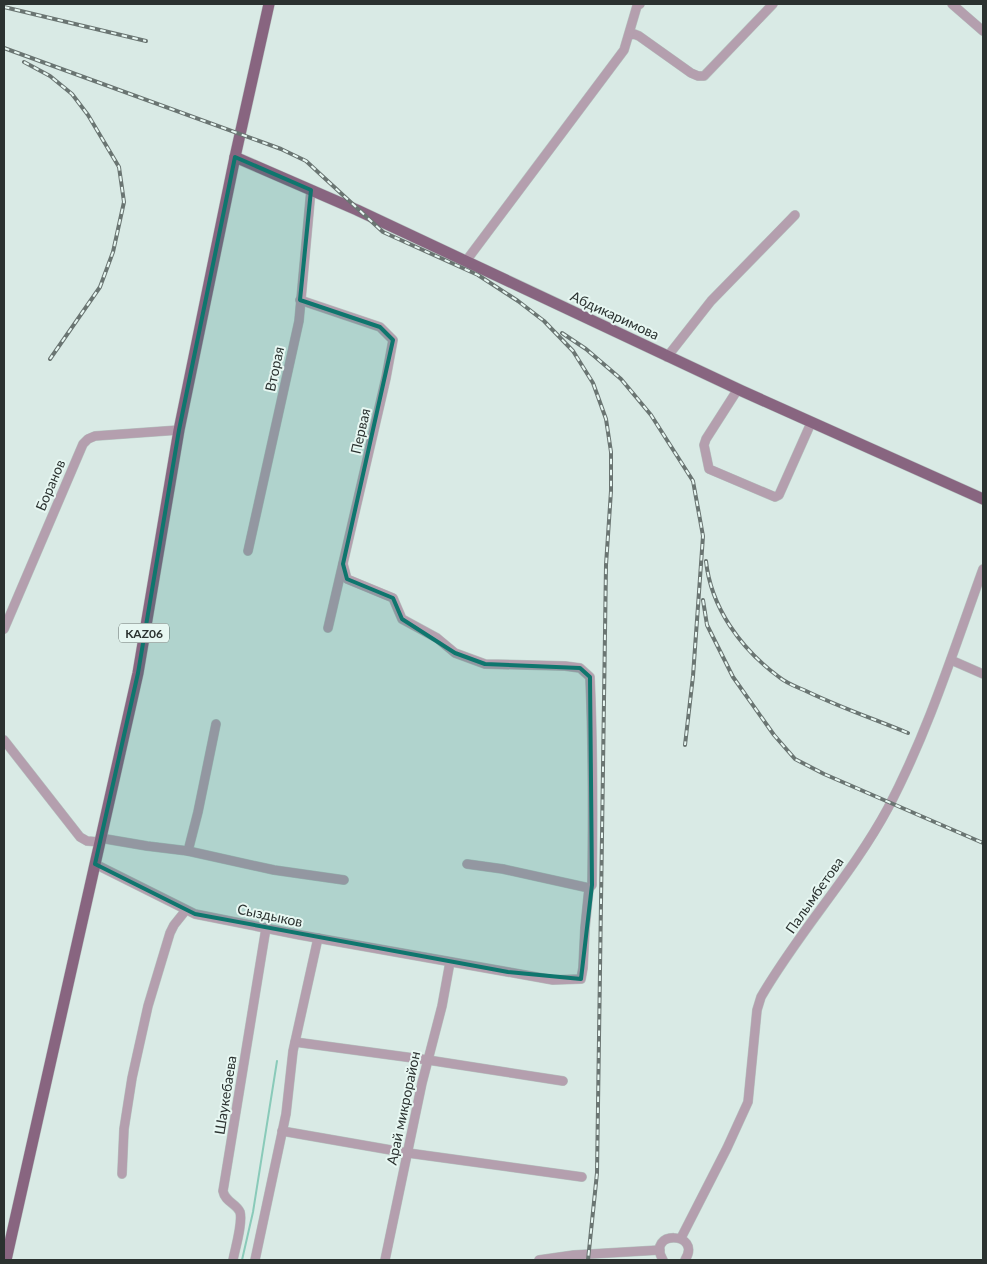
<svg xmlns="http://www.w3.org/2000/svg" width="987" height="1264" font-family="Lato,sans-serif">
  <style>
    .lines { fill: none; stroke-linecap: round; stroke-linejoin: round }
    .stream { stroke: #89cab9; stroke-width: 2 }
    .minor-casing { stroke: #b6c5c1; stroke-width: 10 }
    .major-casing { stroke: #b6c5c1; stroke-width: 12 }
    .minor { stroke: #b49fae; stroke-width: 9 }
    .major { stroke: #886580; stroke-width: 11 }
    .rail-casing { stroke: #6a7572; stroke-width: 4 }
    .rail { stroke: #e7f7f2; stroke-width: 2; stroke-dasharray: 5.5; stroke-linecap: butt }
    .marked { fill: #0f766e; fill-opacity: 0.2; stroke: #0f766e; stroke-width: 4; stroke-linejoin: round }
    .labels { text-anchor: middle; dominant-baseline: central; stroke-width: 4; stroke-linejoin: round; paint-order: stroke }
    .shield { fill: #e7f7f2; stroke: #636d6a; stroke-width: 1 }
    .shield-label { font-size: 12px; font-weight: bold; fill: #2b3230 }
    .street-label { font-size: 14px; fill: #2b3230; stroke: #e7f7f2 }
  </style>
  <rect width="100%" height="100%" fill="#d9eae5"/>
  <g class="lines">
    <path class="stream" d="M242,1260L253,1212L277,1061"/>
    <defs>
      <g id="minor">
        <path d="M952,4L983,31"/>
        <path d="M629,35L634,34L639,36L691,73L698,76H704L773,4"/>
        <path d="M466,261L624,50L637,6L640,4"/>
        <path d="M300,300L380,327L393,340L386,378L328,628"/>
        <path d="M667,357L711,301L795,215"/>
        <path d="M738,389L706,439L704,445L709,469L775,497L779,495L811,423"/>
        <path d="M248,551L299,321L311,190"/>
        <path d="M343,564L347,579L393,598L402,619L437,638L455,653L485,664L565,666L580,668L590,677C593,746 593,815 592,885L589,888"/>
        <path d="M4,629L83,444L88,439L95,436L179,430"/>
        <path d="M951,660L983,674"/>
        <path d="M4,740L80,837L87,841L100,842"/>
        <path d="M100,838L147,846L188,851L198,812L216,724"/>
        <path d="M188,851L274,870L344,880"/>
        <path d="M95,864L195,914L300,935L508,972L553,980L581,979L583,968L585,928L589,888L503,869L467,864"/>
        <path d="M295,1042L428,1060L563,1081"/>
        <path d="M282,1131L408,1153L582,1177"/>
        <path d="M122,1174L124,1129L132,1078L148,1006L170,933L174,925L186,910"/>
        <path d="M681,1238L727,1148L748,1102L757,1010L761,997C799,931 852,875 888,808C928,732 954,649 983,569"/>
        <path d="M233,1260C235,1249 243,1223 240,1212C236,1203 225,1202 223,1191L266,928"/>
        <path d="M255,1260L286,1114L293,1051L318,938"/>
        <path d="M385,1260L422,1083L442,1006L450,962"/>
        <path d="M539,1260L574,1255L660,1250"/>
        <path d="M663,1260C645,1230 703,1231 685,1260"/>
      </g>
      <g id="major">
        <path d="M235,157L357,210L742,391L983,499"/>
        <path d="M6,1260L138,673L179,430L235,157L269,4"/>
      </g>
    </defs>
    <use href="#minor" class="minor-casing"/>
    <use href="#major" class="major-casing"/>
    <use href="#minor" class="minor"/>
    <use href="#major" class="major"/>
    <defs>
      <g id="rail">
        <path d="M4,7L146,41"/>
        <path d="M4,48L281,149L306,161L383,232L478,275L518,301L544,321L573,351L593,383L606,419L611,452V491L606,565L597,1173L588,1260"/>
        <path d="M24,62L50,76L72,94L88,115L119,167L124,202L113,252L100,287L50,359"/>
        <path d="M562,333L586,349L621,379L651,415L693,481L703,536L693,676L685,745"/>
        <path d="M706,561C711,608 741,649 779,677C786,683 797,687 806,691C839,707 874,719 908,733"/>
        <path d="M703,600L707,625L733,677L774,735L795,759L824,774L983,843"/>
      </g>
    </defs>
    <use href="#rail" class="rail-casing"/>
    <use href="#rail" class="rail"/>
  </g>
  <path class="marked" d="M235,157L311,190L300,300L380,327L393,340L343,564L347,579L393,598L402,619L455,653L485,664L580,668L590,677L592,885L581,979L508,972L195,914L95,864L138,673L179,430Z"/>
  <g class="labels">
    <rect class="shield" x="119" y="623.5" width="50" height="19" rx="4"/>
    <g class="shield-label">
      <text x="144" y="633">KАZ06</text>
    </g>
    <g class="street-label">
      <text transform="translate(615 315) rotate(25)">Абдикаримова</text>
      <text transform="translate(274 369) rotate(-78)">Вторая</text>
      <text transform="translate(360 431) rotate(-77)">Первая</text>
      <text transform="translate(50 485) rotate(-67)">Боранов</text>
      <text transform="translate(814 895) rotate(-55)">Палымбетова</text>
      <text transform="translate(270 915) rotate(12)">Сыздыков</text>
      <text transform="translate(225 1095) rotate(-81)">Шаукебаева</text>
      <text transform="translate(403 1108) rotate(-78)">Арай микрорайон</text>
    </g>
  </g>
  <rect width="987" height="1264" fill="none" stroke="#2b3230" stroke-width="10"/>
</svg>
